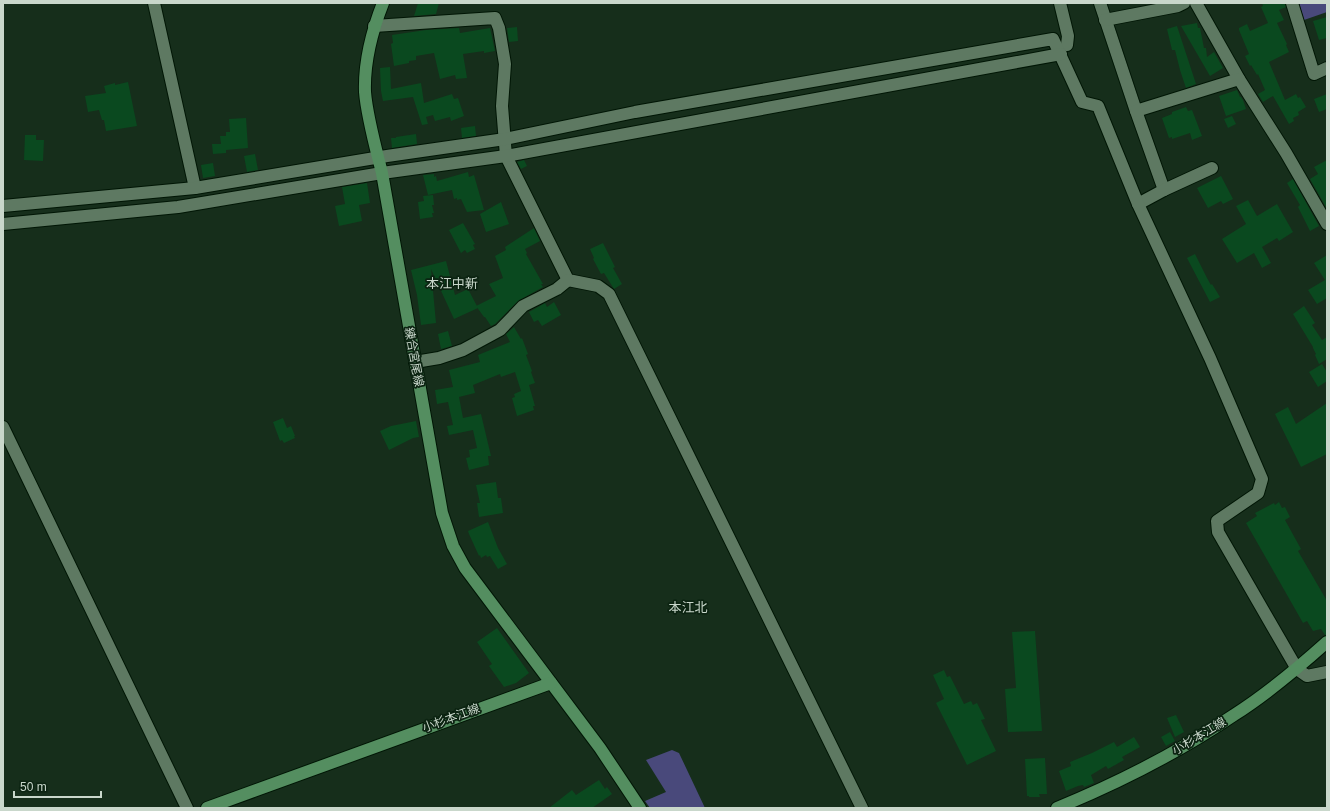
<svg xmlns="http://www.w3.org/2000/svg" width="1330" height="811" font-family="Arial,'Noto Sans JP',sans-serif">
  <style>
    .green { fill: #49497b }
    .building { fill: #0a491f }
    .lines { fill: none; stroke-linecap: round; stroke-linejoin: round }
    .minor-casing { stroke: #011605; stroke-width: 14 }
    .major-casing { stroke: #011605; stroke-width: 14 }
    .minor { stroke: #5e7962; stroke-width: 12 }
    .major { stroke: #548e60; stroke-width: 12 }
    .labels { text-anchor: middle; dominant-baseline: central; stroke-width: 3.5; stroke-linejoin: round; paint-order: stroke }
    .street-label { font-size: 12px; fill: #c9d7cb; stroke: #0c2412 }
    .neighbourhood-label { font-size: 13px; fill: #c9d7cb; stroke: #0c2412 }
  </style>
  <rect width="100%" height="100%" fill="#162e1b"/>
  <g class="green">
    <path d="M1299,3H1327V12L1304,20Z"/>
    <path d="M672,750L679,753L705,808H650L645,801L666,792L646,760Z"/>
  </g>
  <g class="building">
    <path d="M418,3H439L436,14L414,16Z"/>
    <path d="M1262,3H1285L1286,7L1279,10L1284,20L1277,23L1287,44L1286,45L1289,52L1269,62L1285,100L1296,94L1298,98L1300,97L1306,107L1298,112L1299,115L1293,118L1294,121L1289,124L1273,96L1263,102L1258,94L1265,90L1258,74L1257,75L1251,65L1250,66L1245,56L1249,54L1239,30V28L1247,24L1250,31L1268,23L1261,7L1263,6Z"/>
    <path d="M1327,17V38L1319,40L1313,21Z"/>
    <path d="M1197,23L1198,28H1200L1204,48H1206L1207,57L1214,52L1223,68L1210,76L1181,26Z"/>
    <path d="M1177,26L1196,84L1186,88L1180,70L1175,50H1172L1167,29Z"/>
    <path d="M517,27L518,41L509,42L507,28Z"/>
    <path d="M459,28L460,33L490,28L495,51L484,53V51L463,54L467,78L456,79L455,75L440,79L434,53L416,56V60L409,61V63L394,66L391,44L393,43L392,35L426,30Z"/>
    <path d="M390,67L391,89L421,83L424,103L452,94L454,99L458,98L464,116L451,121L450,117L435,121L433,115L426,117L428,124L422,125L413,97L383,101L381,91L380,68Z"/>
    <path d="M128,82L137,126L106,131L104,120H102L99,110L88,112L85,96L106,93L104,86L115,83V85Z"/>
    <path d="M1237,90L1240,97H1241L1243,100L1246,109L1226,116L1219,96Z"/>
    <path d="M1327,94V109L1319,112L1314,99Z"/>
    <path d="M1186,107L1188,111L1192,110L1202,136L1192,140L1190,133L1172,139V137L1169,138L1162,118L1172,114V112Z"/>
    <path d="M1232,116L1236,124L1228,128L1224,119Z"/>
    <path d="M246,118L248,148L226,150V153L213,154L212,144H221L220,136H226V132H230L229,119Z"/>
    <path d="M475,126L476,136L462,138L461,128Z"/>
    <path d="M416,134L417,144L392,148L391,138H396V137Z"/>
    <path d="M25,135H36V140H44L43,161L24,160Z"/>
    <path d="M255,154L258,170L247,172L244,156Z"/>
    <path d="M524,160L527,166L521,169L517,162Z"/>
    <path d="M1327,160V209L1310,179L1318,174L1314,167Z"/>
    <path d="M213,163L215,176L203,178L201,165Z"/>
    <path d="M468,172L469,177L474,175L484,210L467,212L461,199L457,200V198L454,199L452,190L428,195L423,175L434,174V177L436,176L437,181Z"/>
    <path d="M1221,176L1233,199L1223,204L1221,201L1208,208L1197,188Z"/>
    <path d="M1293,179L1319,226L1310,231L1298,207L1300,205L1287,183Z"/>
    <path d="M367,183L370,203L359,205L362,221L339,226L335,206L345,204L342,187Z"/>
    <path d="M433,195L434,205H432L434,213H432L433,217L420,219L418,202L424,201L423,196Z"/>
    <path d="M1248,200L1257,216L1277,204L1293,232L1279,241L1277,238L1262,247L1271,263L1262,268L1254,253L1237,263L1222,239L1246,224L1236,206Z"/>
    <path d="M501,202L509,224L486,232L480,214Z"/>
    <path d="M463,223L475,244L473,245L475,249L467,253L465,250L461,253L449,230Z"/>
    <path d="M534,228L540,241L525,249L527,253L526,254L543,284H541L543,287L518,301L495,324L491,326L485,317H484L476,306L496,296L489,284L503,278L495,256L506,250L505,247Z"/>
    <path d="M603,243L615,267L613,268L622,284L614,289L604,273L601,274L593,259L594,258L590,249Z"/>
    <path d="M1195,254L1207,278L1211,285L1212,284L1220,297L1210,302L1187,258Z"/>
    <path d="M1327,255V298L1317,304L1308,290L1325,280L1314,263Z"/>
    <path d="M446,261L455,295L468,289L478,308L454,319L431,269L436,323L421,325L417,295L411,270Z"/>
    <path d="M554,302L561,315L542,326L538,320L534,322L529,312L545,303L547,307Z"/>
    <path d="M1304,306L1315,323L1312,325L1322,340L1327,337V359L1319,364L1315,355L1316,354L1313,348V347L1293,314Z"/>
    <path d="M514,327L521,339L522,338L528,354L526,355L532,371L531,372L535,383L529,385L535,406H533L534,410L517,416L512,398L515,397L514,394L521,391L515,372L501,377L500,374L473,385L475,393L459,397L463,418L481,414L491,456H488L489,465L469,470L466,458L470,457L469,450L477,448L473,430L449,435L447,426L453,425L448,402L437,404L435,390L453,387L449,370L480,362L478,355L510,342L506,334Z"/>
    <path d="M448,331L452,346L441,349L438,334Z"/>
    <path d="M1322,364L1327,372V381L1318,387L1309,372Z"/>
    <path d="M1327,403V454L1301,467L1275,414L1288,407L1296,424Z"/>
    <path d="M283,418L287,428L291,426L295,436H294L295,438L284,443L282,440L280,441L273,422Z"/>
    <path d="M416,421L419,437L413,438L389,450L380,431L391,426Z"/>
    <path d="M496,482L498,498H501L503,513L479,517L477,503H480L476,485Z"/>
    <path d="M1279,502L1282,508L1285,507L1290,517L1285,520L1301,549L1298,551L1327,601V635H1325L1321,629L1313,631L1307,621L1303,623L1246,523L1257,516L1255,513L1274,503L1275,505Z"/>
    <path d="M488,522L498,548L507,564L498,569L490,556L487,557L486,555L481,558L480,555L479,556L469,534L468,531Z"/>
    <path d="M497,628L529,673L516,683L504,687L489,666L492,664L477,642Z"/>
    <path d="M1035,631L1042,731L1008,732L1005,689L1016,688L1012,632Z"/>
    <path d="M944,670L947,677L950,676L964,704L971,701L973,705L977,703L985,719L981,720L996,751L967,765L936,703L944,699L933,675Z"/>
    <path d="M1176,715L1184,732L1175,737L1167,718Z"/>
    <path d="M1170,732L1175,741L1166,746L1161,737Z"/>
    <path d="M1134,737L1140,747L1122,757L1124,760L1108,769L1106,766L1091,775L1094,783L1084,787L1083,785L1078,786L1066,791L1059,771L1071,766L1070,762L1092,753L1114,742L1117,747Z"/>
    <path d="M1045,758L1047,794H1039L1040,797H1029V796H1027L1025,759Z"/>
    <path d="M599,780L605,789L607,787L612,794L592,808H549L572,790L576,795Z"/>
  </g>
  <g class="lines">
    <defs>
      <g id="minor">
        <path d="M154,3L195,188"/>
        <path d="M1060,3L1068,36L1067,45"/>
        <path d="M1100,3L1136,111L1164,190"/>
        <path d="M1196,3L1239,79L1286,153L1327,224"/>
        <path d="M1292,3L1314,74L1327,68"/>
        <path d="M1105,20L1178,6L1184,3"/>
        <path d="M374,26L495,18L499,28L505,64L502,106L506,156L568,280L598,286L609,294L862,808"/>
        <path d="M1136,111L1239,79"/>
        <path d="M1138,204L1164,190L1212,168"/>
        <path d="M3,206L195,188L387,156L505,139L635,112L1053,39L1082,102L1098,106L1138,204L1210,358L1262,479L1258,493L1217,521L1218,532L1297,669L1307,676L1327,672"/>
        <path d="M3,224L178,207L382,173L506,156L1061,54"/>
        <path d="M415,362L439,358L463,350L500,330L523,306L557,289L568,280"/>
        <path d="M3,427L187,808"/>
      </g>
      <g id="major">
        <path d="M383,3C372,31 364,62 365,92C367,117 376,149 382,173L442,513L453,546L465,568L600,748L640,808"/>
        <path d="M207,808L551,683"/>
        <path d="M1057,808C1118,783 1179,752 1234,715C1267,694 1298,668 1327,642"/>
      </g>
    </defs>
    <use href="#minor" class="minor-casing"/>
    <use href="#major" class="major-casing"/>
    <use href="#minor" class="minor"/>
    <use href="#major" class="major"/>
  </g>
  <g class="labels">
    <g class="street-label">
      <text transform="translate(414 357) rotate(80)">練合宮尾線</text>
      <text transform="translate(451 718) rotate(-20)">小杉本江線</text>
      <text transform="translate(1199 736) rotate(-31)">小杉本江線</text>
    </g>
    <g class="neighbourhood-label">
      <text x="452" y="283">本江中新</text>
      <text x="688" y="607">本江北</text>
    </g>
  </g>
  <rect width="1330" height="811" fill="none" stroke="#c9d7cb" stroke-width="8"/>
  <path d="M14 791v6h87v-6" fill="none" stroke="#c9d7cb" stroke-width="2"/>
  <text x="20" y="791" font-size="12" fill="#c9d7cb" stroke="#0c2412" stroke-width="3" paint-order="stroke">50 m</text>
</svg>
